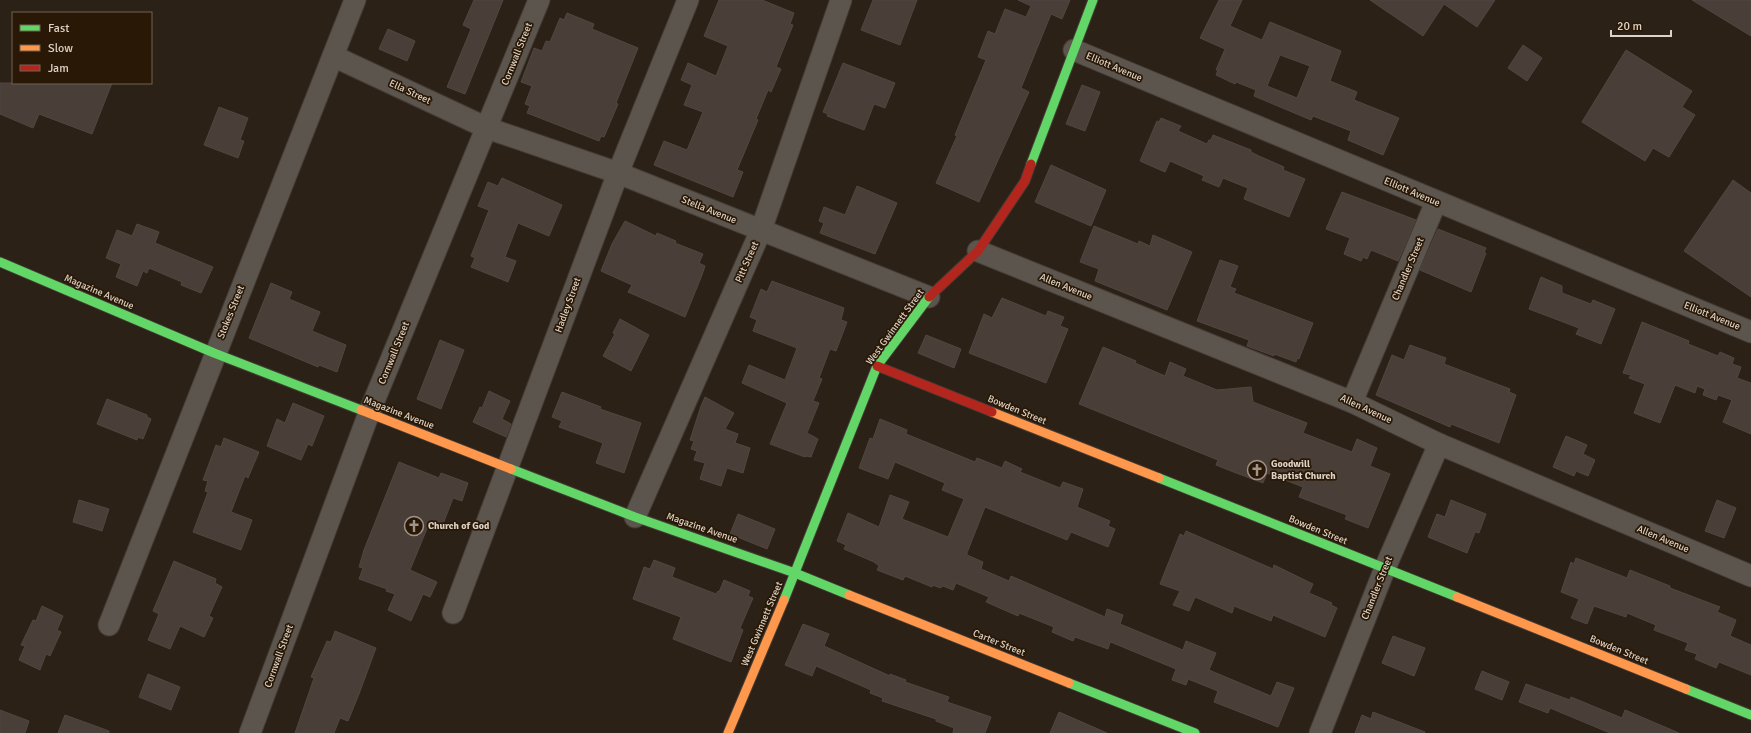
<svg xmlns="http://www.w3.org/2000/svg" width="1751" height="733" font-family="Signika,sans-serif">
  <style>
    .building { fill: #493e38; stroke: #514742; fill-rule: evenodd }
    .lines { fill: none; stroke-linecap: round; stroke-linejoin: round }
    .street-casing { stroke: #433b34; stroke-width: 23 }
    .fast-casing { stroke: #433b34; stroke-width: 11 }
    .slow-casing { stroke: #433b34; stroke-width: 11 }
    .jam-casing { stroke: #433b34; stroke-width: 11 }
    .street { stroke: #5c554d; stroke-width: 21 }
    .fast { stroke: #63d668; stroke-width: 9 }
    .slow { stroke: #ff974d; stroke-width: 9 }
    .jam { stroke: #b3261e; stroke-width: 9 }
    .labels { text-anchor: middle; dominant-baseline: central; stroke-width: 3.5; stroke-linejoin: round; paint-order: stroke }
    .street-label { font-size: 10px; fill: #ddd2c6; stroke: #291806 }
    .poi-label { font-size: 10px; font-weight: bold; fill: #ddd2c6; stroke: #291806; text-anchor: start }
  </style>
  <rect width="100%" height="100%" fill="#2b2117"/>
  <g class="building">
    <path d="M474,0H503L465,94L447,87L471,29L463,25Z"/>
    <path d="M719,0H762L794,13L790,24L793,25L776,67L781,69L771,92L768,90L756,119L758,120L737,170L743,172L733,197L654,165L664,141L687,150L703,112L684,105L692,85L681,80L688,63L716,76L728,46L704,36Z"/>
    <path d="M873,0H917L900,45L861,30Z"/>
    <path d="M1018,0H1070L1062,19L1051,14L1021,88L1029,92L979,202L936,183L957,136L955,135L986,60L978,57L988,31L995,34L1005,9L1026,17L1031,6Z"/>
    <path d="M1219,0H1242L1230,26L1262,40L1270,22L1341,51L1330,81L1357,92L1354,100L1399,118L1383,155L1348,140L1351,131L1313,116L1311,120L1254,96L1256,90L1236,82L1235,84L1216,75L1218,70H1216L1225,49L1200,38ZM1280,55L1310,66L1297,98L1267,86Z"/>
    <path d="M1370,0H1495L1477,27L1444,4L1423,36Z"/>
    <path d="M1692,0H1751V36Z"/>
    <path d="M567,13L594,24L592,29L638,48L616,103L618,104L604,137L601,136L599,141L527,113L530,106L525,104L532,86L521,82L534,48L542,51L546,41L550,42L560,18L564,20Z"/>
    <path d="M388,29L415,41L407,61L379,49Z"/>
    <path d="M1523,45L1542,58L1527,81L1508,68Z"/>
    <path d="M1626,50L1692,91L1682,107L1695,115L1669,157L1653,148L1645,161L1582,122Z"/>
    <path d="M843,63L895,83L885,108L874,104L864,130L827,116L828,114L823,112Z"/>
    <path d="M0,83H112L92,134L39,114L33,128L0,114Z"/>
    <path d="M1082,85L1100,92L1085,131L1066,124Z"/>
    <path d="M219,107L248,118L240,140L244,141L238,158L204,145Z"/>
    <path d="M1161,118L1181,126L1178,131L1207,144L1209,140H1211L1213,135L1251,150V152L1259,156L1284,167L1283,170L1305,179L1289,217L1244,199L1248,188L1223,178L1219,187L1202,180L1204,176L1170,161L1165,172L1140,161L1157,121L1159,122Z"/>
    <path d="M1051,165L1106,190L1091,226L1035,202Z"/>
    <path d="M502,178L562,205L549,236L518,223L505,257L516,261L508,282L471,267L475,258L471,256L489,210L478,206L488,182L498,186Z"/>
    <path d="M1733,180L1751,193V297L1684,251Z"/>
    <path d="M857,186L897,203L875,254L820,233L824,223L819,221L824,207L845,215Z"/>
    <path d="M1342,192L1416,220L1398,261L1371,250L1367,259L1363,257L1361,261L1344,254L1350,238L1326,229Z"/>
    <path d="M625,221L656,236L657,233L676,241L675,243L703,254L699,263L705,266L702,275L685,317L628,292L632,285L601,271L612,244Z"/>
    <path d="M137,224L159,232L155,243L213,267L201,293L181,285L182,282L149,268L147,273L143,271L137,286L116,277L121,264L106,258L117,230L132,236Z"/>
    <path d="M1094,226L1138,244L1139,241L1150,246L1153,235L1192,252L1167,310L1095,281L1099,269L1080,262Z"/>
    <path d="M1438,229L1486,248L1484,253H1486L1471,292L1420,270Z"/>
    <path d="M1220,260L1238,266L1230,287L1236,289L1234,293L1313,323L1299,359L1297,358L1296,362L1274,354V356L1247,346L1249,340L1197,321Z"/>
    <path d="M1541,277L1562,286V293L1591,304L1593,300L1615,309L1601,344L1576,334L1579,328L1529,309Z"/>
    <path d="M772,281L844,308L841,320L847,322L836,351L830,349L819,378L822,379L813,401L819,403L807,433L818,439L811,457L806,456L805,457L770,444L787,403L742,383L749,365L785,380L797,348L753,331L757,320L750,317L761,289L767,292Z"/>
    <path d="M271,283L292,292L289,299L320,312L312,331L346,345L337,372L319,365L318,367L249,338Z"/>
    <path d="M1002,298L1046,316L1048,311L1064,317L1060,326L1068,329L1046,383L969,353L984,314L992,318Z"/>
    <path d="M620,319L649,335L631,371L603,356L615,334L613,333Z"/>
    <path d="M1642,322L1689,341L1688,344L1718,356L1720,352L1734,358L1732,364L1741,367L1737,378L1751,383V434L1723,422L1732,400L1718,395L1716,400L1703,395L1705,389L1697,386L1695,393L1675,385L1660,423L1634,413L1645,384L1629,378L1631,375L1623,373Z"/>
    <path d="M926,335L961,349L954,368L918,353Z"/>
    <path d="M440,340L464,350L441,409L417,399Z"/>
    <path d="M1410,345L1446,358L1444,364L1510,389L1509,392L1516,395L1499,443L1451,424L1450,427L1376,395L1392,355L1404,360Z"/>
    <path d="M1103,347L1136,361L1135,363L1165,376L1170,362L1186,369L1183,376L1217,390L1251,387L1253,402L1307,423L1303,433L1352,452L1357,439L1377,448L1370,466L1390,474L1368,528L1345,519L1347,515L1299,497L1303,487L1267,473L1263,483L1231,471L1216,465L1218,460L1079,404Z"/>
    <path d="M489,391L510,401L502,419L511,424L506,437L473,422L480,407L482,408Z"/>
    <path d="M562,392L601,407L600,409L641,423L624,473L596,463L603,443L559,427L562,421L552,417Z"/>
    <path d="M705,397L734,413L725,429L738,434L735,443L750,448L743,473L727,468L721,486L700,479L705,463L694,460L697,451L691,449L694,441L690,440L701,406Z"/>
    <path d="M107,399L147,415V417L151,419L143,439L138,437L137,440L97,424Z"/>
    <path d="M293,403L324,416L312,446L308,444L301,460L267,446L277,419L285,423Z"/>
    <path d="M880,419L907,430L906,434L975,462L977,458L1002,468L1005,461L1022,469L1020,472L1060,488L1063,482L1083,489L1077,507L1110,521L1108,526L1115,529L1108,547L1071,532L1067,540L985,507L967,553V555L983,562L981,569L1009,581L1011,576L1105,617L1107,609L1123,615L1120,624L1183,650L1186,641L1216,653L1209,670L1271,696L1277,682L1294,688L1278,727L1214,702L1218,691L1188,679L1186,685L1172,680L1176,669L1113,643L1110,642L1108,649L1075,637L1073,641L1052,632L1054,627L1019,613L1018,616L986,602L989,597L956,583L953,590L943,586L940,588L933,585L932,587L905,576L903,580L877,570L879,566L874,562L844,549L846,545L837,541L848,513L879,527L890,495L909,502L902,519L948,537L964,499L942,490L945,483L895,462L888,479L859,468L870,438L873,439Z"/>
    <path d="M1566,436L1587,445L1583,454L1595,460L1588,476L1576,471L1574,476L1553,467Z"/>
    <path d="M224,438L259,452L248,478L245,476L231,512L252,520L241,550L193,532L208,492L205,491L208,481L203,480L216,445L221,447Z"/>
    <path d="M399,462L439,478L441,473L468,483L462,501L453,498L443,524L431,519L410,570L437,582L430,597L423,594L411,621L388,610L395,594L386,591L387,589L359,579L363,568L359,567L364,550Z"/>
    <path d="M79,500L109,509L102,531L73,522Z"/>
    <path d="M1451,500L1486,514L1479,533L1475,532L1467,553L1428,537L1437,514L1445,517Z"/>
    <path d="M1717,500L1736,508L1724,538L1705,531Z"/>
    <path d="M738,514L775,529L767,549L730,534Z"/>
    <path d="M1186,531L1273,569L1274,565L1313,584L1309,593L1332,603L1331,605L1337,608L1325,637L1273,615L1271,621L1234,606L1232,613L1195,597L1189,611L1173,605L1180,591L1160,584L1180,534L1184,536Z"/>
    <path d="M1576,558L1627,578L1630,570L1670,586V588L1720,607L1717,612L1736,620L1730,636L1751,645V675L1719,662L1716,668L1695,659L1697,654L1685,650L1688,643L1654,630L1656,625L1627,613L1626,617L1594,606L1587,624L1571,618L1579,599L1561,592L1571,562L1574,564Z"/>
    <path d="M654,560L675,568L672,577L716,594L718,591L719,592L724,580L750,591L748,596L753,598L740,628L743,630L731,662L673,639L681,617L633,599L644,567L650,569Z"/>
    <path d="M174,561L216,579L215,583L222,587L209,616L213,618L204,637L180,626L170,649L148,640L159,614L153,611Z"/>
    <path d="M42,606L63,616L57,630L61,632L50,656L46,654L40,670L19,660L25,646L21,645L33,620L36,621Z"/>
    <path d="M803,624L829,634L824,646L890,676V674L906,680L905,682L949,697L947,702L991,717L985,733H953L954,728L936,721V719L882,701L883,698L870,693L871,690L816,666L812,676L785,665Z"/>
    <path d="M335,631L376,648L359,694L348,721L340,718L334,733H295L314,678L311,677L327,641L331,642Z"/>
    <path d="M1393,636L1425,648L1414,676L1382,663Z"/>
    <path d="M1482,671L1509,682L1502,700L1475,689Z"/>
    <path d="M148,674L180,687L171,710L139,697Z"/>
    <path d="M1526,684L1570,700L1571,697L1622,718L1625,710L1679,733H1610L1550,708L1548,713L1519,702Z"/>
    <path d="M0,710L29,721L25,733H0Z"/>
    <path d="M1059,712L1107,733H1050Z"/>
    <path d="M1373,712L1425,732V733H1355L1362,715L1371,719Z"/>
    <path d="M65,715L109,731V733H58Z"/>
  </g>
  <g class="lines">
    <defs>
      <g id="street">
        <path d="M1074,50L1751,332"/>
        <path d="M333,56L487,128L618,173L929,297"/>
        <path d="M978,251L1352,402L1439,444L1751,576"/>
        <path d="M1352,402L1436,202"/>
        <path d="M635,517L761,230L841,0"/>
        <path d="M453,613L618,173L688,0"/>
        <path d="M109,625L355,0"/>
        <path d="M250,733L369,413L539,0"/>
        <path d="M1320,733L1385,568L1439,444"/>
      </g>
      <g id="fast">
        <path d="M1031,164L1093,0"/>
        <path d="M0,262L214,353L361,410"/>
        <path d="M511,469L635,517L795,573L849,595"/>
        <path d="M1159,478L1457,597"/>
        <path d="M784,600L877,366L929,297"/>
        <path d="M1069,683L1195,733"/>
        <path d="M1686,689L1751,715"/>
      </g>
      <g id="slow">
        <path d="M361,410L511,469"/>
        <path d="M992,412L1159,478"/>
        <path d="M849,595L1069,683"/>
        <path d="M1457,597L1686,689"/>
        <path d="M728,733L784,600"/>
      </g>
      <g id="jam">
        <path d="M929,297L978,251L1025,181L1031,164"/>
        <path d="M877,366L992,412"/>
      </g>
    </defs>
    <use href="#street" class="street-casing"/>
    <use href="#fast" class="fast-casing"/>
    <use href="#slow" class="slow-casing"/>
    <use href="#jam" class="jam-casing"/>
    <use href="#street" class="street"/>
    <use href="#fast" class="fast"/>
    <use href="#slow" class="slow"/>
    <use href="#jam" class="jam"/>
  </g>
  <defs>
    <symbol id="church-ring" viewBox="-11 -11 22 22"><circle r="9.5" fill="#291806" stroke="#9f9489" stroke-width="1.5"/><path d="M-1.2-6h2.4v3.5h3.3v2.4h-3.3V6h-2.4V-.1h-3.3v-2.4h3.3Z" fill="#9f9489"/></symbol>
  </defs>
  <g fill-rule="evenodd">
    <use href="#church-ring" x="1246" y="459" width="22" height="22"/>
    <use href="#church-ring" x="403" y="515" width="22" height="22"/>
  </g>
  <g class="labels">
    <g class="street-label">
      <text transform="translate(517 54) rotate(-68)">Cornwall Street</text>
      <text transform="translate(1114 67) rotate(23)">Elliott Avenue</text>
      <text transform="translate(410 92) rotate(25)">Ella Street</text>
      <text transform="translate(1412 192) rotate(23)">Elliott Avenue</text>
      <text transform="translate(709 210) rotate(22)">Stella Avenue</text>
      <text transform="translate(747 262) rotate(-66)">Pitt Street</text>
      <text transform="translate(1408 269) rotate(-67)">Chandler Street</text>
      <text transform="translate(1066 287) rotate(22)">Allen Avenue</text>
      <text transform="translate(99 292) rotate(23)">Magazine Avenue</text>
      <text transform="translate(568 305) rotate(-70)">Hadley Street</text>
      <text transform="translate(231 312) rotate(-68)">Stokes Street</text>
      <text transform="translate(1712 316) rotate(22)">Elliott Avenue</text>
      <text transform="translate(895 327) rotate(-54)">West Gwinnett Street</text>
      <text transform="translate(394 353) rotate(-68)">Cornwall Street</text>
      <text transform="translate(1366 409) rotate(25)">Allen Avenue</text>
      <text transform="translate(1017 410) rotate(22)">Bowden Street</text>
      <text transform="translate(399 413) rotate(21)">Magazine Avenue</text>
      <text transform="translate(702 528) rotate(19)">Magazine Avenue</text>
      <text transform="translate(1318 530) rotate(22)">Bowden Street</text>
      <text transform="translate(1663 539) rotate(23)">Allen Avenue</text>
      <text transform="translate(1377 588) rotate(-68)">Chandler Street</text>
      <text transform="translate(762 624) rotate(-67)">West Gwinnett Street</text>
      <text transform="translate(999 643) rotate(22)">Carter Street</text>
      <text transform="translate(1619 650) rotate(22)">Bowden Street</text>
      <text transform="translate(279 656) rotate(-70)">Cornwall Street</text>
    </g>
    <g class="poi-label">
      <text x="1271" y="464">Goodwill<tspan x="1271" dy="12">Baptist Church</tspan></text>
      <text x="428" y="526">Church of God</text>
    </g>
  </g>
  <rect x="12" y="12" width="140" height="72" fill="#291806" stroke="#716253"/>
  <rect x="20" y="25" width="20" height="6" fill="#63d668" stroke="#716253"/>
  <text x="48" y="32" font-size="12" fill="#ddd2c6">Fast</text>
  <rect x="20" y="45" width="20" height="6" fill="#ff974d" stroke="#716253"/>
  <text x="48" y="52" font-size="12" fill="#ddd2c6">Slow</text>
  <rect x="20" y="65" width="20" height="6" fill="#b3261e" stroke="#716253"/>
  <text x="48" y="72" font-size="12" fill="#ddd2c6">Jam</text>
  <path d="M1611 30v6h60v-6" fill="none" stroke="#ddd2c6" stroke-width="2"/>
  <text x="1617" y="30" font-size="12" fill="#ddd2c6" stroke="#291806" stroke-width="3" paint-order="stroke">20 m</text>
</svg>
